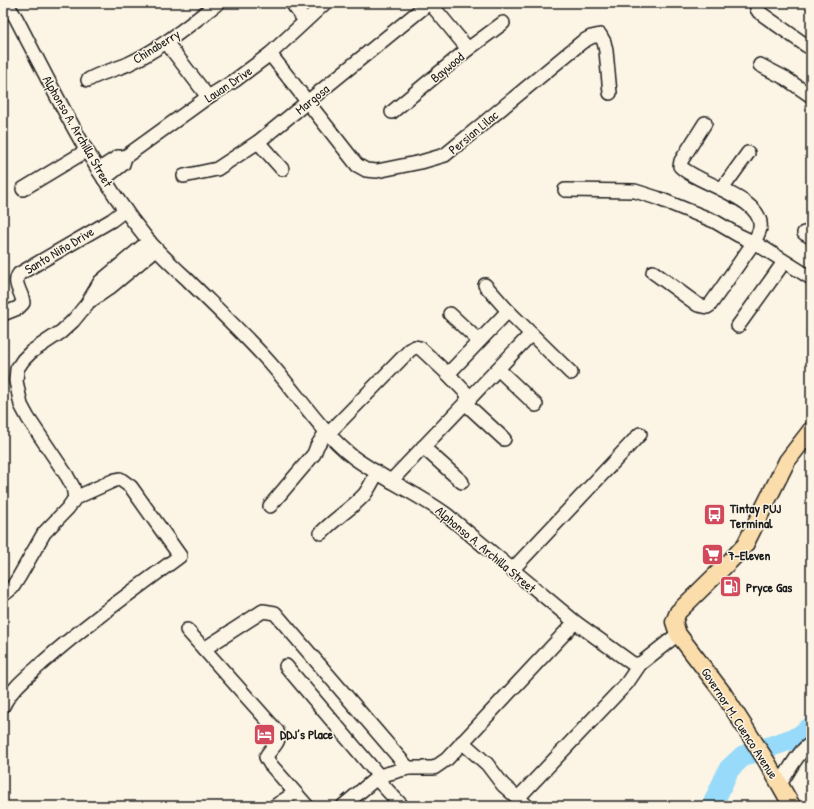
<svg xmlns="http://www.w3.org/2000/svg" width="814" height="809" font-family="'Patrick Hand',sans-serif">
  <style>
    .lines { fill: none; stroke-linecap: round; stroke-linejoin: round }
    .river { stroke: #97daf9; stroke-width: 21 }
    .minor-casing { stroke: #1c1c1c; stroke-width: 16 }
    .major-casing { stroke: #1c1c1c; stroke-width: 19 }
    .minor { stroke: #fcf5e5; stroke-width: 13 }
    .major { stroke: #fbddab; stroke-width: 16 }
    .labels { text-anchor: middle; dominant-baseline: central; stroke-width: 3; stroke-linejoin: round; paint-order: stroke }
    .street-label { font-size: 13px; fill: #1c1c1c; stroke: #fcf5e5 }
    .poi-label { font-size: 13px; font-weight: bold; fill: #1c1c1c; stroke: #fcf5e5; text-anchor: start }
  </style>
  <rect width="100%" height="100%" fill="#fcf5e5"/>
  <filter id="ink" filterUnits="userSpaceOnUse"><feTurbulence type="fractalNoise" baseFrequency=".025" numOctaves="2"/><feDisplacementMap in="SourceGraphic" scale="8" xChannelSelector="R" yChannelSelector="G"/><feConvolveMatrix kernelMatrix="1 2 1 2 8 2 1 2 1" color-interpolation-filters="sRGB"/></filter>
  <g filter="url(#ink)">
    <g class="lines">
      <path class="river" d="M712,806L729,769L743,756L798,737L811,727"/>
      <defs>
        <g id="minor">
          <path d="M6,3L16,18C56,95 93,173 148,240C160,254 173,266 186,278C214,306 242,332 269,362C297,393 319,430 353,457C383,479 417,493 447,515L575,622L633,664H640"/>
          <path d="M292,3L305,21"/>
          <path d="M430,3L468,49"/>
          <path d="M759,3L757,9L759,12L807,46H811"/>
          <path d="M166,42L208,97"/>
          <path d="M270,54L357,165L366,170L377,171L421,162L445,155L582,42L591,37L600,35L604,42L606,51L610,93"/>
          <path d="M760,65L785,78L811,96"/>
          <path d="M88,80C101,72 115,70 128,64C161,49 189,25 218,3"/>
          <path d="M392,112L468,49L503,23"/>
          <path d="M258,142L282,169"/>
          <path d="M98,170L118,157H125"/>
          <path d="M184,176L217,169L258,142L429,3"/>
          <path d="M104,179L123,164L125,157L208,97L234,81L270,54L325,3"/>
          <path d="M23,189L86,151"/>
          <path d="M722,189L748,153"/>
          <path d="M565,190L635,191L657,198L714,221L738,235L757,244L811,278"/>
          <path d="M804,233L811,237"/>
          <path d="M653,272L698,305L707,307L710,305L754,242C756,238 759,233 760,228C765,198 697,184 680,166L681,161L705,123"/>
          <path d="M485,285L508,311L571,373"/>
          <path d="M92,300L108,289L156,249"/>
          <path d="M3,314L18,308L23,303C23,293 12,284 19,274L112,220L125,210"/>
          <path d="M450,314L479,341"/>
          <path d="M738,326L784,262"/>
          <path d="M498,369L536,405"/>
          <path d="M448,374L470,397"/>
          <path d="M465,403L504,439"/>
          <path d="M328,434L410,350L415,347L420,348L448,374L508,311"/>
          <path d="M423,447L462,482"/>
          <path d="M391,481L531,334"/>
          <path d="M75,498L73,487L67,476L28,418L21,405L16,381L17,369L23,360L31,352L61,332L73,321L87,304L100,282L149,241"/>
          <path d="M270,506L314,454L317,446L326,432"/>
          <path d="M321,533C334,519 351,509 364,495C369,489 373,480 377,473"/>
          <path d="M512,570L640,434"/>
          <path d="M3,595L12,588L19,577L44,533L68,508L75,498L115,480L120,479L131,487L180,556C133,591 85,625 41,664C27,677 11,689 3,706"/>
          <path d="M187,630L277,731C282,743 271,747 266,757L270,764L307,806"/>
          <path d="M204,649L263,611L275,613L408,768"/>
          <path d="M286,666L379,776"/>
          <path d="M462,742L487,764L503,785L527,806"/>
          <path d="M376,778L402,806"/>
          <path d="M780,784C787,774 800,748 811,744"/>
          <path d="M518,798L627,683L640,664L678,634"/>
          <path d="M275,806L295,793"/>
          <path d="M343,806L379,776L408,768H434L447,759L575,622"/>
        </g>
        <path id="major" d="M792,806L767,762L723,693L678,634L674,622L678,612L731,560L745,545L787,461L811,430"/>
      </defs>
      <use href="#minor" class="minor-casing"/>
      <use href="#major" class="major-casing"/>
      <use href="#minor" class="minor"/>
      <use href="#major" class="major"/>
    </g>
  </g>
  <defs>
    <symbol id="bus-square" viewBox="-11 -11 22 22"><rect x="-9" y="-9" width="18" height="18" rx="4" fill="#d1495b" stroke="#fcf5e5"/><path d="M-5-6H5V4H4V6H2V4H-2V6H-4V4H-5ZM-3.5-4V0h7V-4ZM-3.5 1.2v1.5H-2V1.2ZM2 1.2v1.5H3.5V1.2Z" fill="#fff"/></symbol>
    <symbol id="supermarket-square" viewBox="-11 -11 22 22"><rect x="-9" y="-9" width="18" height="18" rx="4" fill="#d1495b" stroke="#fcf5e5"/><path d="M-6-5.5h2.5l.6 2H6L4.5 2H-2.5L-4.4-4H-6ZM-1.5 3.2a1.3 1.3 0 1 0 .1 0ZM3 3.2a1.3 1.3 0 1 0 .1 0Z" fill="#fff"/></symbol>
    <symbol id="fuel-square" viewBox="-11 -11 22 22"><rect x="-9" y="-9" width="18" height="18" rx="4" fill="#d1495b" stroke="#fcf5e5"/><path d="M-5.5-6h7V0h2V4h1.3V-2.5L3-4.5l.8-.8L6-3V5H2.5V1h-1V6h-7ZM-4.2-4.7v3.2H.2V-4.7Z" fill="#fff"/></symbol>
    <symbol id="hotel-square" viewBox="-11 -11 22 22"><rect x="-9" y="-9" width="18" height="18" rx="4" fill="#d1495b" stroke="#fcf5e5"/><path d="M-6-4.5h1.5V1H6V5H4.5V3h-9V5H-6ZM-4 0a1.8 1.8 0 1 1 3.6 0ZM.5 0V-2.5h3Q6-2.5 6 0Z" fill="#fff"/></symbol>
  </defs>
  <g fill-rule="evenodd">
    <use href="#bus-square" x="702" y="502" width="25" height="25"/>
    <use href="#supermarket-square" x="700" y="542" width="25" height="25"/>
    <use href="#fuel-square" x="718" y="574" width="25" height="25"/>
    <use href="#hotel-square" x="252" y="722" width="25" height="25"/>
  </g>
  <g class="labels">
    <g class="street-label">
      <text transform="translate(156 46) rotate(-32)">Chinaberry</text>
      <text transform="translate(447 67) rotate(-40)">Baywood</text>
      <text transform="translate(228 84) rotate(-34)">Lauan Drive</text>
      <text transform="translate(312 99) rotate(-39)">Margosa</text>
      <text transform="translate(78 131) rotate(60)">Alphonso A. Archilla Street</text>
      <text transform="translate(473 132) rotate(-40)">Persian Lilac</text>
      <text transform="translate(59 250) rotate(-31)">Santo Niño Drive</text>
      <text transform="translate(486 549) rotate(40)">Alphonso A. Archilla Street</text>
      <text transform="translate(740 723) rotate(57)">Governor M. Cuenco Avenue</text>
    </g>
    <g class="poi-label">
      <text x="730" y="508">Tintay PUJ<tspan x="730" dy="15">Terminal</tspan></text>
      <text x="728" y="555">7-Eleven</text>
      <text x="746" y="587">Pryce Gas</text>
      <text x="280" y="734">DDJ’s Place</text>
    </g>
  </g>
  <rect width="814" height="809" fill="none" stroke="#fcf5e5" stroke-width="16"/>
  <rect x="8" y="8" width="798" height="793" fill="none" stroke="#1c1c1c" stroke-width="1.5" filter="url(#ink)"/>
</svg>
